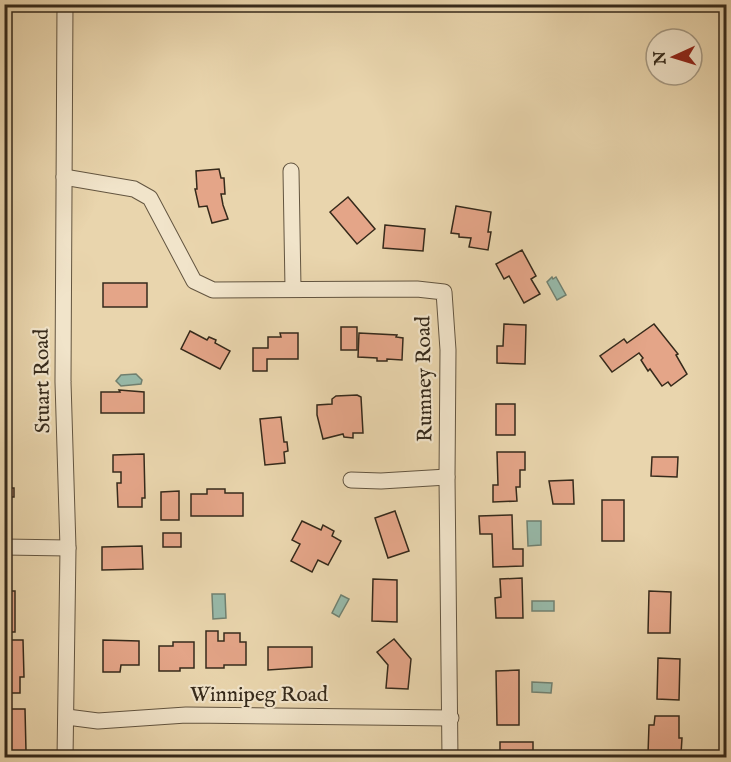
<svg xmlns="http://www.w3.org/2000/svg" width="731" height="762" font-family="'IM FELL English',serif">
  <style>
    .water { fill: #97b9a9; stroke: #708070; stroke-width: 1.5 }
    .building { fill: #e4a588; stroke: #362a1b; stroke-width: 1.5 }
    .lines { fill: none; stroke-linecap: round; stroke-linejoin: round }
    .minor-casing { stroke: #635540; stroke-width: 17 }
    .minor { stroke: #f1e4ca; stroke-width: 15 }
    .labels { text-anchor: middle; dominant-baseline: central; stroke-width: 4.5; stroke-linejoin: round; paint-order: stroke }
    .street-label { font-size: 21px; fill: #362a1b; stroke: #f1e4ca }
  </style>
  <rect width="100%" height="100%" fill="#e9d5ad"/>
  <filter id="stains"><feTurbulence type="fractalNoise" baseFrequency=".00333" numOctaves="4"/><feColorMatrix values="0 0 0 0 .2 0 0 0 0 .09 0 0 0 0 .02 0 0 0 .5 -.17"/></filter>
  <radialGradient id="worn" r=".72"><stop offset=".6" stop-color="#630" stop-opacity="0"/><stop offset="1" stop-color="#630" stop-opacity=".3"/></radialGradient>
  <g class="water">
    <path d="M552,277L553,279L556,277L566,295L557,300L547,282Z"/>
    <path d="M136,374L142,380L141,384L121,386L116,381L121,375Z"/>
    <path d="M527,521H541V545L528,546Z"/>
    <path d="M212,594H225L226,618L213,619Z"/>
    <path d="M341,595L349,599L339,617L332,613Z"/>
    <rect x="532" y="601" width="22" height="10"/>
    <path d="M532,682L552,683L551,693L532,692Z"/>
  </g>
  <g class="building">
    <path d="M219,169L221,178H224L225,194H221L223,205L228,219L212,223L207,206L199,207L195,189H197L196,171Z"/>
    <path d="M348,197L375,229L357,244L330,212Z"/>
    <path d="M456,206L491,212L488,232H491L488,250L469,247L471,238L459,237V234L451,233Z"/>
    <path d="M385,225L425,229L423,251L383,248Z"/>
    <path d="M522,250L536,276L531,279L540,294L524,303L509,276L504,279L496,264Z"/>
    <rect x="103" y="283" width="44" height="24"/>
    <path d="M504,324L526,325L525,364L497,363V346H503Z"/>
    <path d="M654,324L678,354L676,355L687,374L671,386L668,382L662,386L650,369L648,371L641,360L643,358L639,353L612,372L600,356L624,339L627,343Z"/>
    <rect x="341" y="327" width="16" height="23"/>
    <path d="M190,331L207,340L209,337L216,340L215,343L230,351L220,369L181,349Z"/>
    <path d="M280,333H298V359H267V371H253V348H268V337H281Z"/>
    <path d="M359,333L397,335L396,337L403,338L402,360L387,359V361H377V358L358,357Z"/>
    <path d="M119,390L144,392V413H101V392H120Z"/>
    <path d="M357,395L361,397L363,433H353V438L344,437L343,434L323,439L317,415V405L332,404V399L336,396Z"/>
    <rect x="496" y="404" width="19" height="31"/>
    <path d="M281,417L284,442H287L288,451L284,452L285,463L265,465L260,419Z"/>
    <path d="M497,452H525V470H520V487H516L517,501L493,502V485H498Z"/>
    <path d="M144,454L145,498H142V507H118L117,483H121V472H113V455Z"/>
    <path d="M652,457H678L677,477L651,476Z"/>
    <path d="M573,480L574,504H553L549,481Z"/>
    <path d="M4,488H14V497H10V506H7V512H4Z"/>
    <path d="M207,489H225V493H243V516H191V494H207Z"/>
    <path d="M179,491V520H161V492Z"/>
    <rect x="602" y="500" width="22" height="41"/>
    <path d="M395,511L409,551L388,558L375,518Z"/>
    <path d="M512,515L513,549H523V566L493,567L492,534H480L479,516Z"/>
    <path d="M302,521L321,530L323,525L334,531L332,536L341,541L328,565L318,560L312,572L291,561L300,544L292,540Z"/>
    <rect x="163" y="533" width="18" height="14"/>
    <path d="M142,546L143,569L102,570V547Z"/>
    <path d="M522,578L523,618H496L495,598L501,597L500,579Z"/>
    <path d="M373,579L397,580V622L372,621Z"/>
    <rect x="4" y="591" width="11" height="41"/>
    <path d="M649,591L671,592L670,633H648Z"/>
    <path d="M206,631H218V641H224V633H240V642H246V665H224V668H206Z"/>
    <path d="M394,639L411,659L408,689L386,688L388,665L377,652Z"/>
    <path d="M4,640H23L24,677H20V693H4Z"/>
    <path d="M103,640L139,641V665H121L120,672H103Z"/>
    <path d="M173,642H194V668H180V671H159V646H173Z"/>
    <path d="M268,647H312V667L268,670Z"/>
    <path d="M658,658L680,659L679,700L657,699Z"/>
    <path d="M519,670V725H497L496,671Z"/>
    <path d="M4,709H25L26,751H4Z"/>
    <path d="M655,716H679V738H682L681,754H648L649,725H654Z"/>
    <rect x="500" y="742" width="33" height="16"/>
  </g>
  <g class="lines">
    <defs>
      <g id="minor">
        <path d="M291,171L293,288"/>
        <path d="M64,177L134,189L150,198L194,281L213,290L417,289L444,292L448,350L447,477L450,758"/>
        <path d="M351,480L381,481L447,477"/>
        <path d="M4,547L68,548"/>
        <path d="M67,717L98,721L186,715L451,718"/>
        <path d="M65,758L68,548L63,382L65,4"/>
      </g>
    </defs>
    <use href="#minor" class="minor-casing"/>
    <use href="#minor" class="minor"/>
  </g>
  <g class="labels">
    <g class="street-label">
      <text transform="translate(425 379) rotate(-91)">Rumney Road</text>
      <text transform="translate(43 381) rotate(-91)">Stuart Road</text>
      <text x="259" y="695">Winnipeg Road</text>
    </g>
  </g>
  <rect width="731" height="762" fill="none" stroke="#e9d5ad" stroke-width="24"/>
  <rect x="6" y="6" width="719" height="750" fill="none" stroke="#362a1b" stroke-width="3"/>
  <rect x="12" y="12" width="707" height="738" fill="none" stroke="#362a1b" stroke-width="1.5"/>
  <g transform="translate(674 57) rotate(266)"><circle r="28" fill="#f1e4ca" stroke="#a69a84" stroke-width="1.5"/>
  <path d="M0-4.5L10 22L0 15L-10 22Z" fill="#8f2418"/>
  <text y="-9" font-size="16" font-weight="bold" text-anchor="middle" fill="#362a1b">N</text>
  </g>
  <rect width="100%" height="100%" filter="url(#stains)"/>
  <rect width="100%" height="100%" fill="url(#worn)"/>
</svg>
